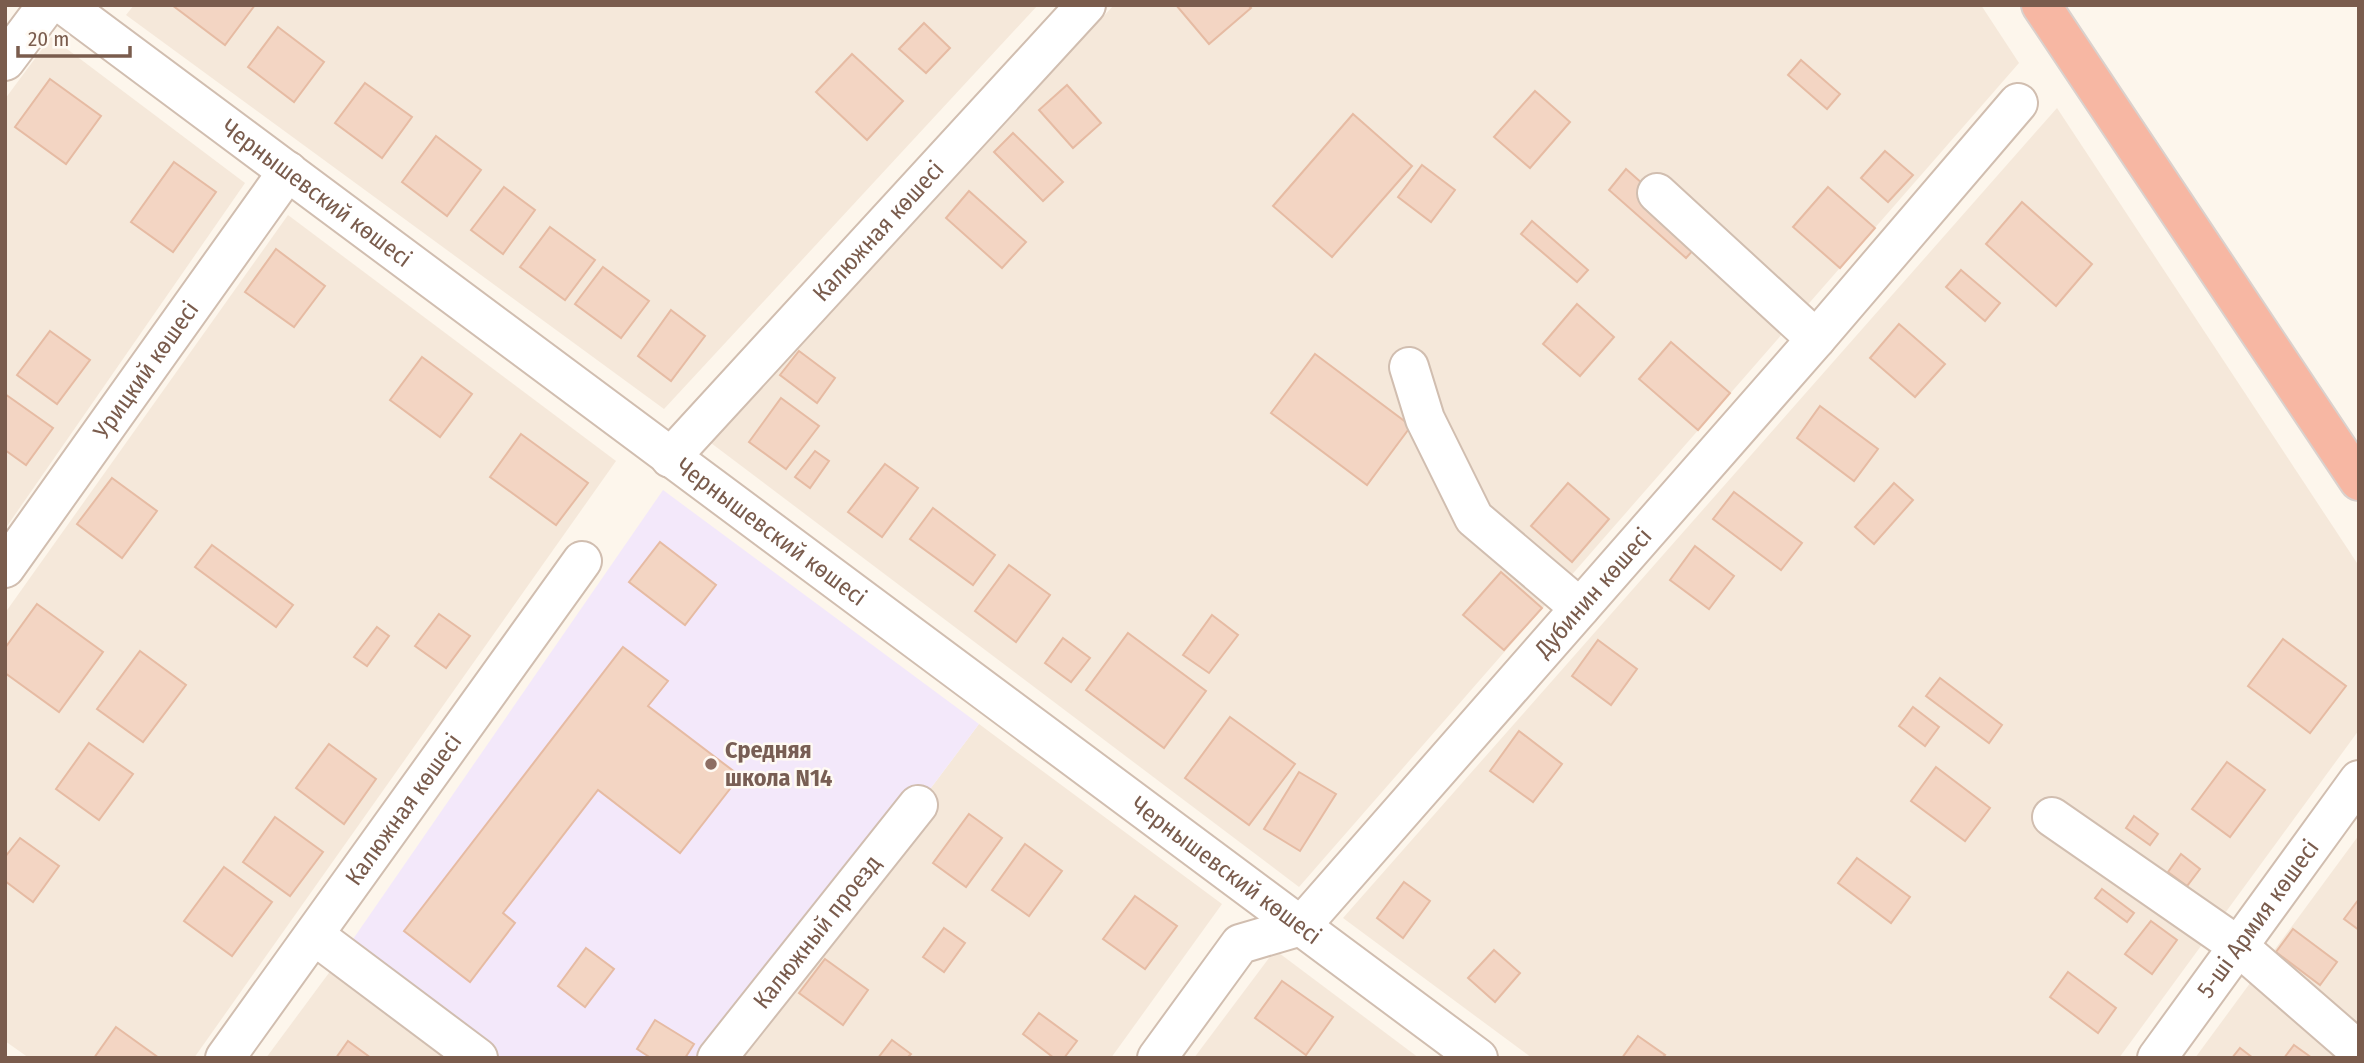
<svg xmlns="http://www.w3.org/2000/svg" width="2364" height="1063" font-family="'Fira Sans Condensed',sans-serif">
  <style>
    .residential { fill: #f5e8da }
    .education { fill: #f3e8fa }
    .building { fill: #f3d5c3; stroke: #e6bba3; stroke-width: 2 }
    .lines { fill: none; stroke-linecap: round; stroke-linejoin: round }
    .minor-casing { stroke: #d1beb0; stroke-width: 42 }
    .highway-casing { stroke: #dad1cd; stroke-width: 42 }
    .minor { stroke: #fff; stroke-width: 38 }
    .highway { stroke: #f7b7a3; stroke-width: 38 }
    .education-dot { fill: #8d6e63; stroke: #fffaf3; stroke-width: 2.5 }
    .labels { text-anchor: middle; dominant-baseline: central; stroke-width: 5; stroke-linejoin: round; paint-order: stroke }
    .street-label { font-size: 24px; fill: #7a5c4d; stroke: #fffaf3 }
    .education-label { font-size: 24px; font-weight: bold; fill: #785e54; stroke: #fffaf3; text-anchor: start }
  </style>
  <rect width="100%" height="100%" fill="#fdf6ec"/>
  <g class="residential">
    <path d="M134,5H1038L664,409L126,15Z"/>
    <path d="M1114,5H1981L2019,63L1299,887L707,440Z"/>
    <path d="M51,37L245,183L5,529V99Z"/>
    <path d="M2057,108L2359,566V730L2119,1058H1532L1343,918Z"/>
    <path d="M288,215L616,461L194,1058H29L5,1041V613Z"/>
    <path d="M979,724L1222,904L1111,1058H728Z"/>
    <path d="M2359,835V1058H2195Z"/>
    <path d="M1275,950L1419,1058H1194Z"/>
    <path d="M340,958L491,1058H266Z"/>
  </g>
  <path class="education" d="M663,490L979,724L728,1058H491L340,958Z"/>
  <g class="building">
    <path d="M172,5H255L225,45Z"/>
    <path d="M1176,5H1248L1251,8L1209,44Z"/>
    <path d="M924,23L950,48L926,73L899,49Z"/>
    <path d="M278,27L324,62L294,102L248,67Z"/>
    <path d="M852,54L903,101L867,140L816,92Z"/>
    <path d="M1801,60L1840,94L1827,109L1788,75Z"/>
    <path d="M50,79L101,116L66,164L15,127Z"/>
    <path d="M365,83L412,117L382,158L335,123Z"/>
    <path d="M1067,85L1101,123L1073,148L1039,110Z"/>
    <path d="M1535,91L1570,122L1530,168L1494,137Z"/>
    <path d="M1353,114L1412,166L1332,257L1273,206Z"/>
    <path d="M1013,133L1063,182L1043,201L994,152Z"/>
    <path d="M436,136L481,170L447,216L402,182Z"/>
    <path d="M1885,151L1913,175L1888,202L1861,178Z"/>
    <path d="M174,162L216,192L173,252L131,222Z"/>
    <path d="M1422,165L1455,190L1431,222L1398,197Z"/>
    <path d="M1626,169L1704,238L1686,258L1609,190Z"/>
    <path d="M504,187L535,210L503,254L471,230Z"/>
    <path d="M1828,187L1875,228L1840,268L1793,227Z"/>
    <path d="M969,191L1026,242L1002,268L946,218Z"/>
    <path d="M2022,202L2092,264L2056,306L1986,244Z"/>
    <path d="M1532,221L1588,270L1577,282L1521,234Z"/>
    <path d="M550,227L595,260L565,300L520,267Z"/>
    <path d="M276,249L325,286L294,327L245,292Z"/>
    <path d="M603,267L649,301L621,338L575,304Z"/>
    <path d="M1961,270L2000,303L1985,321L1946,287Z"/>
    <path d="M1577,304L1614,337L1580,376L1543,344Z"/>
    <path d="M671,310L705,336L671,381L638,356Z"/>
    <path d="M1899,324L1945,364L1915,397L1870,358Z"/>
    <path d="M50,331L90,360L57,404L17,375Z"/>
    <path d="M1671,342L1730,393L1698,430L1639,379Z"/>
    <path d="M799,351L835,378L817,403L780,375Z"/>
    <path d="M1315,354L1411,426L1367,485L1271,413Z"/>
    <path d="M422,357L472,394L440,437L390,400Z"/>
    <path d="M5,394L53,428L26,465L5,450Z"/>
    <path d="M781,398L819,426L786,469L749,442Z"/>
    <path d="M1820,406L1878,449L1854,481L1797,438Z"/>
    <path d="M521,434L588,483L556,525L490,477Z"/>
    <path d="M815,451L829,461L810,488L795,477Z"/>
    <path d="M885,464L918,488L882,537L848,512Z"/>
    <path d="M112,478L157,511L122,558L77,524Z"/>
    <path d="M1568,483L1609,519L1572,562L1531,526Z"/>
    <path d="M1894,483L1913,500L1874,544L1855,527Z"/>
    <path d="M1734,492L1802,543L1781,570L1713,519Z"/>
    <path d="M933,508L995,555L973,585L910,539Z"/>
    <path d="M660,542L716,585L685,625L629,582Z"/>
    <path d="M212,545L293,605L276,627L195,567Z"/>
    <path d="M1695,546L1734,576L1709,609L1670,580Z"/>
    <path d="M1009,565L1050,595L1016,642L975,611Z"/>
    <path d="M1501,572L1542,608L1504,650L1463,615Z"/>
    <path d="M37,604L103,652L59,712L5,673V648Z"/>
    <path d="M439,614L470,636L446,668L415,646Z"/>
    <path d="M1212,615L1238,635L1209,673L1183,655Z"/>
    <path d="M377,627L389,636L367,666L354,657Z"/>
    <path d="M1128,633L1206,691L1164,748L1086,690Z"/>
    <path d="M1063,638L1090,658L1071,682L1045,663Z"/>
    <path d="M2283,639L2346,686L2310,733L2248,686Z"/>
    <path d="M1598,640L1637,669L1611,705L1572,676Z"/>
    <path d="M623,647L668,681L648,706L740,776L680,853L598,790L503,913L515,923L470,982L404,931Z"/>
    <path d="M140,651L186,685L143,742L97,709Z"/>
    <path d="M1940,678L2002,725L1989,743L1926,696Z"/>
    <path d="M1913,707L1939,727L1925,746L1899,726Z"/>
    <path d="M1230,717L1295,764L1249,825L1185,778Z"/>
    <path d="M1519,731L1562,764L1533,802L1490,771Z"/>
    <path d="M89,743L133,774L99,820L56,789Z"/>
    <path d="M329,744L376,779L344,824L296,788Z"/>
    <path d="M2227,762L2265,790L2230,837L2192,809Z"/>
    <path d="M1936,767L1990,808L1965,841L1911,801Z"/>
    <path d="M1299,772L1336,794L1300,851L1264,829Z"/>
    <path d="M969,814L1002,838L966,887L933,863Z"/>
    <path d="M2134,816L2158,834L2150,845L2126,828Z"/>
    <path d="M275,817L323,852L290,896L243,862Z"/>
    <path d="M20,838L59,866L33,902L5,881V857Z"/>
    <path d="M1025,844L1062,871L1029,916L992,890Z"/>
    <path d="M2181,854L2200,869L2187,886L2168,872Z"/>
    <path d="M1857,858L1910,897L1891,923L1838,883Z"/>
    <path d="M224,867L272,902L232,956L184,921Z"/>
    <path d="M1404,882L1430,901L1403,938L1377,918Z"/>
    <path d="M2102,889L2134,913L2127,922L2095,898Z"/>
    <path d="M1135,896L1177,926L1145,969L1103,939Z"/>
    <path d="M2359,899V930L2344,919Z"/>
    <path d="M2151,921L2177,940L2152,974L2125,954Z"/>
    <path d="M944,928L965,943L944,972L923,957Z"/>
    <path d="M2293,929L2337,962L2320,985L2276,952Z"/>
    <path d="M586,948L614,969L585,1007L558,986Z"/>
    <path d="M1494,950L1520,973L1495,1002L1468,978Z"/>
    <path d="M825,959L868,990L843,1025L799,993Z"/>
    <path d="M2068,972L2116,1008L2098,1033L2050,997Z"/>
    <path d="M1282,981L1333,1017L1306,1055L1255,1018Z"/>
    <path d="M1039,1013L1077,1041L1064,1058H1054L1023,1034Z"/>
    <path d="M655,1020L694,1044L685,1058H651L637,1049Z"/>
    <path d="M116,1027L159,1058H94Z"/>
    <path d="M1638,1036L1665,1055L1662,1058H1622Z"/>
    <path d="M892,1040L911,1054L907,1058H878Z"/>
    <path d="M348,1041L371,1058H336Z"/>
    <path d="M2294,1045L2312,1058H2284Z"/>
    <path d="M2240,1048L2253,1058H2232Z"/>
  </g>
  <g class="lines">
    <defs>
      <g id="minor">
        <path id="s1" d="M64,5L1478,1058"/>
        <path d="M5,61L47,5"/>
        <path d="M1657,193L1816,339"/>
        <path d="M1409,367L1425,419L1474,518L1580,608"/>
        <path id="s2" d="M670,458L1086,5"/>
        <path id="s3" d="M5,568L288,171"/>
        <path d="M2052,817L2238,946L2359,1051"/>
        <path d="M314,935L478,1058"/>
        <path id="s4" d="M225,1058L582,561"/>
        <path id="s5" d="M717,1058L918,805"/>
        <path id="s6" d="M1157,1058L1240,944L1301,926L1816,339L2018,103"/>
        <path id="s7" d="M2157,1058L2359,780"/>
      </g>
      <path id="highway" d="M2041,5L2359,481"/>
    </defs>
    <use href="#minor" class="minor-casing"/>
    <use href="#highway" class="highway-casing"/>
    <use href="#minor" class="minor"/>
    <use href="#highway" class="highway"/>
  </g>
  <circle class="education-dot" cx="711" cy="764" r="7"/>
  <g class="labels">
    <g class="street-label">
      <text stroke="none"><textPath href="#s1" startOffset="315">Чернышевский көшесі</textPath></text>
      <text stroke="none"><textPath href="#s2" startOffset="308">Калюжная көшесі</textPath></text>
      <text stroke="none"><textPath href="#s3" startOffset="243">Урицкий көшесі</textPath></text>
      <text stroke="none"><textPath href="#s1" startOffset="882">Чернышевский көшесі</textPath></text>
      <text stroke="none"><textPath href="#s6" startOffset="648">Дубинин көшесі</textPath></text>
      <text stroke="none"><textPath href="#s4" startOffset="306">Калюжная көшесі</textPath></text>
      <text stroke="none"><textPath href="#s1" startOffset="1449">Чернышевский көшесі</textPath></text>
      <text stroke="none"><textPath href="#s7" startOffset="172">5-ші Армия көшесі</textPath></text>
      <text stroke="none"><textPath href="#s5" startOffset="161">Калюжный проезд</textPath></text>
    </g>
    <g class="education-label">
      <text x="725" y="750">Средняя<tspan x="725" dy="28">школа N14</tspan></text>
    </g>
  </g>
  <rect width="2364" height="1063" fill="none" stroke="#7a5c4d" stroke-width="14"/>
  <path d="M18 46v10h112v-10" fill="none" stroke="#7a5c4d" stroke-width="3.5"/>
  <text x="28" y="46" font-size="21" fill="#7a5c4d" stroke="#fffaf3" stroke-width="5" paint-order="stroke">20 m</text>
</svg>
